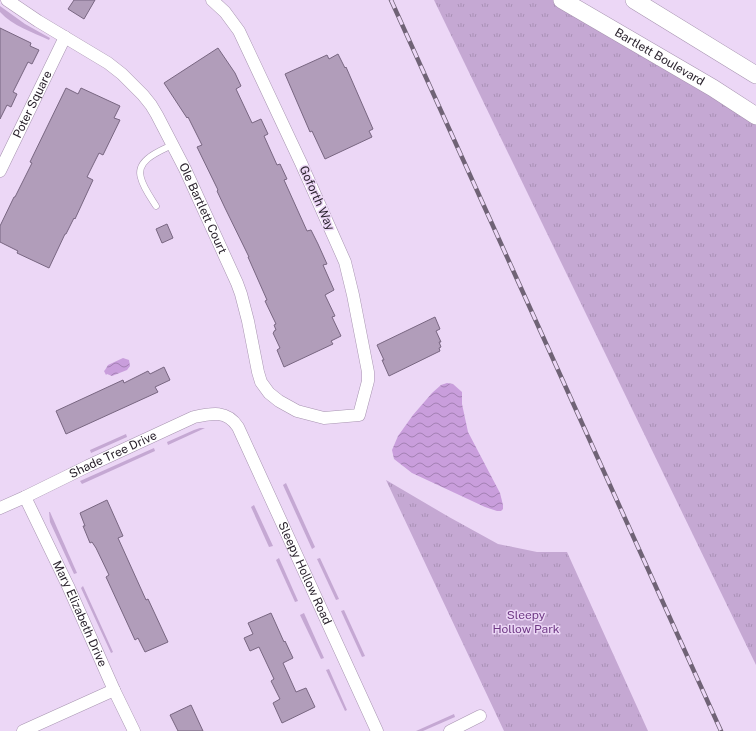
<svg xmlns="http://www.w3.org/2000/svg" width="756" height="731" font-family="'Public Sans',sans-serif">
  <style>
    .grass { fill: #c5a8d3 }
    .park { fill: url(#park-tufts) }
    .water { fill: url(#water-waves) }
    .building { fill: #b19dba; stroke: #786681 }
    .lines { fill: none; stroke-linecap: round; stroke-linejoin: round }
    .lane-casing { stroke: #a794b0; stroke-width: 7 }
    .street-casing { stroke: #a794b0; stroke-width: 13 }
    .secondary-casing { stroke: #a794b0; stroke-width: 18 }
    .lane { stroke: #fff; stroke-width: 6 }
    .street { stroke: #fff; stroke-width: 12 }
    .secondary { stroke: #fff; stroke-width: 17 }
    .rail-casing { stroke: #706376; stroke-width: 4.5 }
    .rail { stroke: #ecd7f6; stroke-width: 3; stroke-dasharray: 9; stroke-linecap: butt }
    .labels { text-anchor: middle; dominant-baseline: central; stroke-width: 3; stroke-linejoin: round; paint-order: stroke }
    .street-label { font-size: 12px; fill: #271f2a; stroke: #ecd7f6 }
    .park-label { font-size: 12px; fill: #6f3a85; stroke: #ecd7f6 }
  </style>
  <defs>
    <pattern id="park-tufts" width="24" height="20" patternUnits="userSpaceOnUse"><rect width="24" height="20" fill="#c5a8d3"/><path d="M3 7l-1-3M5 7V3M7 7l1-3M15 17l-1-3M17 17v-4M19 17l1-3" fill="none" stroke="#a990b5"/></pattern>
    <pattern id="water-waves" width="16" height="10" patternUnits="userSpaceOnUse"><rect width="16" height="10" fill="#c99edc"/><path d="M0 5q4-4 8 0t8 0" fill="none" stroke="#a380b3"/></pattern>
  </defs>
  <rect width="100%" height="100%" fill="#ecd7f6"/>
  <g class="grass">
    <path d="M0,6L25,24L50,38L49,40C32,32 13,26 0,12Z"/>
    <path d="M200,428H205L168,445L167,442L194,430Z"/>
    <path d="M126,434L127,437L91,453L90,450Z"/>
    <path d="M154,448L155,451L82,484L80,481Z"/>
    <path d="M286,483L315,547L312,549L283,485Z"/>
    <path d="M254,505L273,546L269,547L251,507Z"/>
    <path d="M49,512H50L77,573L74,574L50,522Z"/>
    <path d="M279,558L298,601L295,602L276,560Z"/>
    <path d="M320,558L339,599L336,600L317,559Z"/>
    <path d="M83,586L113,652L111,653L81,588Z"/>
    <path d="M344,610L365,656L362,657L341,611Z"/>
    <path d="M304,613L324,658L321,659L300,615Z"/>
    <path d="M329,669L347,710L345,711L326,670Z"/>
    <path d="M454,714L455,717L423,731H416Z"/>
  </g>
  <g class="park">
    <path d="M434,0H562L756,116V665Z"/>
    <path d="M386,480L449,517L498,544L537,552H567L648,731H504Z"/>
  </g>
  <g class="water">
    <path d="M123,358L129,360L130,366L127,370L112,376L107,374L106,375L104,371L105,370L108,365Z"/>
    <path d="M447,383L453,384L462,392V404L468,432L500,493L503,505V509L501,511H497L485,507L412,473L394,459L392,450L398,436L413,415L432,393L441,385Z"/>
  </g>
  <g class="building">
    <path d="M74,0H95L84,19L68,9Z"/>
    <path d="M0,28L31,43L30,46L39,50L32,64L28,62L13,92L17,94L11,107L7,105L0,119Z"/>
    <path d="M218,48L235,73L241,86L236,89L252,123L261,119L268,134L264,136L277,165L280,164L287,179L284,180L307,231L311,230L318,244L327,264L323,265L334,290L325,295L335,316L332,317L341,336L331,341L333,344L284,367L277,350L280,348L273,333L274,332V331L276,330L274,325L276,324L265,301L267,300L248,257H249L225,208L217,191L218,190L197,147L202,145L188,117L187,118L164,83Z"/>
    <path d="M338,54L345,68L346,67L373,129L369,131L372,137L325,159L312,131L310,132L285,74L327,55L329,59Z"/>
    <path d="M66,88L78,94L81,88L120,106L114,118L120,120L103,155L99,153L87,177L93,180L75,219L74,218L66,234H65L49,268L17,253L18,251L0,242V226L14,197H15L32,163L30,162Z"/>
    <path d="M167,224L173,238L162,243L156,229Z"/>
    <path d="M435,317L440,329L436,331L441,342H439L441,347L439,348L440,351L389,376L382,360H384L377,345Z"/>
    <path d="M164,367L170,380L155,387L158,392L66,434L56,411L123,380L124,383L148,371L150,374Z"/>
    <path d="M107,500L123,536L118,538L146,600L148,599L168,642L145,652L138,638L135,640L106,577L109,575L96,548L92,542L90,543L83,526H85L80,513Z"/>
    <path d="M271,613L284,642L285,641L293,658L283,663L296,692L306,688L315,707L282,723L273,703L280,699L271,681L274,679L259,647L250,651L244,638L253,634L248,623Z"/>
    <path d="M191,705L203,731H178L170,715Z"/>
  </g>
  <g class="lines">
    <defs>
      <path id="lane" d="M156,206C151,198 143,187 141,178C135,160 160,151 172,145"/>
      <g id="street">
        <path id="s1" d="M7,0L38,21L108,63L122,74L143,95L151,105L157,115L185,169L237,283L241,294L248,321L258,372L261,382L269,393L279,401L297,411L324,418L359,415L368,381V372L353,295L345,262L301,163L239,31L225,12L212,0"/>
        <path id="s2" d="M0,171L65,37"/>
        <path id="s3" d="M25,497L68,586L114,690L134,731"/>
        <path id="s4" d="M0,508L25,497L88,466L194,417C212,413 227,410 238,427L377,731"/>
        <path d="M23,731L114,690"/>
        <path d="M450,731L480,716"/>
      </g>
      <g id="secondary">
        <path id="s5" d="M562,0L713,88L756,116"/>
        <path d="M634,0L756,75"/>
      </g>
    </defs>
    <use href="#lane" class="lane-casing"/>
    <use href="#street" class="street-casing"/>
    <use href="#secondary" class="secondary-casing"/>
    <use href="#lane" class="lane"/>
    <use href="#street" class="street"/>
    <use href="#secondary" class="secondary"/>
    <defs>
      <path id="rail" d="M391,0L721,731"/>
    </defs>
    <use href="#rail" class="rail-casing"/>
    <use href="#rail" class="rail"/>
  </g>
  <g class="labels">
    <g class="street-label">
      <text stroke="none"><textPath href="#s5" startOffset="113">Bartlett Boulevard</textPath></text>
      <text stroke="none"><textPath href="#s2" startOffset="74">Poter Square</textPath></text>
      <text transform="translate(317 198) rotate(66)">Goforth Way</text>
      <text stroke="none"><textPath href="#s1" startOffset="295">Ole Bartlett Court</textPath></text>
      <text stroke="none"><textPath href="#s4" startOffset="125">Shade Tree Drive</textPath></text>
      <text stroke="none"><textPath href="#s4" startOffset="424">Sleepy Hollow Road</textPath></text>
      <text stroke="none"><textPath href="#s3" startOffset="129">Mary Elizabeth Drive</textPath></text>
    </g>
    <g class="park-label">
      <text x="526" y="615">Sleepy<tspan x="526" dy="14">Hollow Park</tspan></text>
    </g>
  </g>
</svg>
